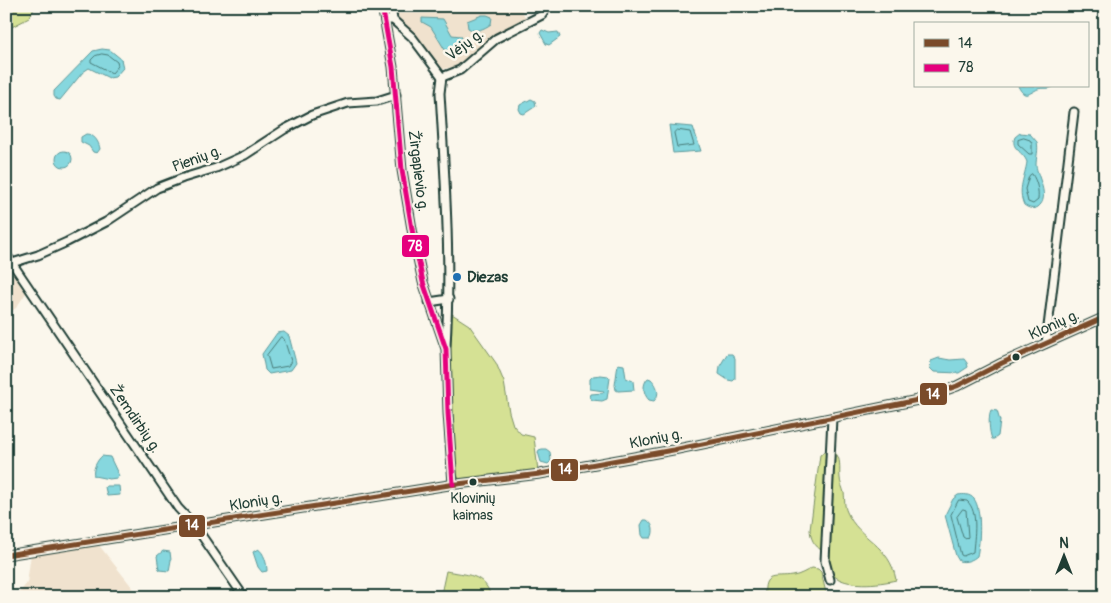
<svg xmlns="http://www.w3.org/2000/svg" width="1111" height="603" font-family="Pangolin,sans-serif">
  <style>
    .built { fill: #f0e2ce }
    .green { fill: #d5e194; stroke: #7a8f64 }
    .water { fill: #86d7de; stroke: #5d999a }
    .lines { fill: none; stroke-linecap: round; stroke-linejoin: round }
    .shore { stroke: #487b78; stroke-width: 1 }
    .minor-casing { stroke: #1f3d34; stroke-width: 11 }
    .minor { stroke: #fbf7ec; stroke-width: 7 }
    .bus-1-casing { stroke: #fbf7ec; stroke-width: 9 }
    .bus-2-casing { stroke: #fbf7ec; stroke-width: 9 }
    .bus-1 { stroke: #7a4b2a; stroke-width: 5 }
    .bus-2 { stroke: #e5007d; stroke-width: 5 }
    .poi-dot { fill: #1f6fb2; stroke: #fbf7ec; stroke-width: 2 }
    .bus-dot { fill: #1f3d34; stroke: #fbf7ec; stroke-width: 2 }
    .labels { text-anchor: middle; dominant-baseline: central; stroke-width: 5; stroke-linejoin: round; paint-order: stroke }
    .bus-label { font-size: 14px; fill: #1f3d34; stroke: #fbf7ec }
    .street-label { font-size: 15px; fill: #1f3d34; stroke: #fbf7ec }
    .poi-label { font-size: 15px; font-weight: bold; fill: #1f3d34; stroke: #fbf7ec; text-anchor: start }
    .line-badge { stroke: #fbf7ec; stroke-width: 2 }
    .badge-label { font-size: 14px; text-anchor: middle; font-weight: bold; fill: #fff }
  </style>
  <rect width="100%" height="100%" fill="#fbf7ec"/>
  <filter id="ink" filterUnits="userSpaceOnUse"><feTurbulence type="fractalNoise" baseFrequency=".02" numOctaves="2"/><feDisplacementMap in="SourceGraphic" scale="10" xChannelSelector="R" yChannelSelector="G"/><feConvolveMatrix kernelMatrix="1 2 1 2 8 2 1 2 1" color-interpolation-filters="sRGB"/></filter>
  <g filter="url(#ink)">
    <g class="built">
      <path d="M393,6H519L527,20L501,33L458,66L443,69L439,67L396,17Z"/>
      <path d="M6,263L26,293L16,308L6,315Z"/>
      <path d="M98,544L140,597H16L27,583L31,554Z"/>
    </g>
    <g class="green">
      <path d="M6,6H34V9L29,18L6,30Z"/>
      <path d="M452,314L469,325L496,363L504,382L509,412L513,425L521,434L534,437L538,471L459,479L456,472L450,367Z"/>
      <path d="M827,450C829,450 832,450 834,452C842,457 839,470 840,478C840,483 843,488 844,493C845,499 844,506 847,512C859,540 890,544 896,580C879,584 845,588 832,574C828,569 828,561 827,555C817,547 811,543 810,530L820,455Z"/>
      <path d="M812,568L818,569L821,572L827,597H765C763,571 774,579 793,576C800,575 806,571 812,568Z"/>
      <path d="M446,571C466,575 485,573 491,597H462L441,594Z"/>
    </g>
    <g class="water">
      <path d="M482,15H487L492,17L491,24C484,29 475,33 468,28L467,21Z"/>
      <path d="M422,18L443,19L452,35L461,36L463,41C459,47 452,54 445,50L431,27L422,22Z"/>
      <path d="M542,30L549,33L558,32L560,37L549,45L546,44L540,33Z"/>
      <path d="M102,49L110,50L121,59L123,68L115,77L109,78L89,68L83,72L60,100L56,99L54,96V91L93,51Z"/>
      <path d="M1018,86H1054C1049,90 1043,87 1038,89C1029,93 1025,100 1018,86Z"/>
      <path d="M531,99L535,101L536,106L524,114L521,113L519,109L520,105Z"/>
      <path d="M669,125L693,127L701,151L673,153Z"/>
      <path d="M1020,133L1030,134L1037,142C1039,150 1036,157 1036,165C1037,177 1051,197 1038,207C1033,210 1028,208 1024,205C1017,189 1025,177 1027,162C1023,151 1010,149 1015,137Z"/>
      <path d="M86,134C94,134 99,142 100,149L97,153L93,152L89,146L81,142V137Z"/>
      <circle cx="64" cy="159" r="8"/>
      <path d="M284,332L289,336L296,363L291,370L269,374L265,370L262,354L277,333Z"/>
      <path d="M727,354H732L735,358V379L733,381L728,380L719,374L720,366Z"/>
      <path d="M939,358L950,360L964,359L967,363L968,367L959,373L934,372L930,368L931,361Z"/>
      <path d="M618,364L624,365L626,378L633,381L634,390L618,391L616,390L615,385Z"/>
      <path d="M601,375L608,376L610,378L607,399L602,401L592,400L590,397L591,394L603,393L604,391L590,389V379L593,376Z"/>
      <path d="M648,378L651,379C657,385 661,394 654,401L649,400C643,394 642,384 648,378Z"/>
      <path d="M991,410L997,411L1000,421L998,436L994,439H992C989,432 988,416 991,410Z"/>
      <path d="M542,449H546L550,452L551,461L548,464L541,462L538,452L539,450Z"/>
      <path d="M102,456L110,457L119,476L117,478L109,479L94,476C92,470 97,460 102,456Z"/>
      <path d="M107,486H119L120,495L107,496L105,487Z"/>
      <path d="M958,495C964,494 970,494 974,499C982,509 980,543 977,556C973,560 965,563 959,561L956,556L945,515L953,499Z"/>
      <path d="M644,520H647C653,524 655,531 651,538H644L642,535L641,525Z"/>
      <path d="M258,549C264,552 267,564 267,571L262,572L258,567L253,552Z"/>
      <path d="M163,551L170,552L171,560L169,571L159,570L157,556Z"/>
    </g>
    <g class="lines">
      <g class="shore">
        <path d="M102,54L108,55L117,62L118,66L112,73L91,62V60L95,56Z"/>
        <path d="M677,130L690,132L694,145L677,147L674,133Z"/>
        <path d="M1024,138L1030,140L1032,143V154H1029L1018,144V140Z"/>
        <path d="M1032,174C1037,181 1039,191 1038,200L1033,204L1028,202L1025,189L1029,176Z"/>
        <path d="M281,337L284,339L291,361L288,366L271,369L267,355Z"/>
        <path d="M959,500L967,501C979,512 974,537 973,552L963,556L961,555L951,515Z"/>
        <path d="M963,509L966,510L968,537L966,539L963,537L957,517Z"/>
      </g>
      <defs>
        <g id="minor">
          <path d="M382,6L393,67L402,170L413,235L423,282L446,349L448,413L453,484"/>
          <path d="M391,6L393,20"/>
          <path d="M385,20H393L412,37L442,77"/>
          <path d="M442,77L440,93C445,177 451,261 446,346"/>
          <path d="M442,77L460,70L497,38L542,15L548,6"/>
          <path d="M6,254L178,508L195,526L244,597"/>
          <path d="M12,263L38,255L67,242L106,222L157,188L183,178L216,168L245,155L285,129L312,115L348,103L377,101L396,95"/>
          <path d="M429,302L449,299"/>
          <path d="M1046,343L1074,112"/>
          <path d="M6,555L449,485L540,474L673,450L918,400L957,386L1002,363L1105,317"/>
          <path d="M830,580L825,561L832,418"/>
        </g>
      </defs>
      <use href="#minor" class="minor-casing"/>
      <use href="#minor" class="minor"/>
      <defs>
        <path id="bus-1" d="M6,555L449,485L540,474L673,450L918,400L957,386L1002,363L1105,317"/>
        <path id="bus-2" d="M382,6L393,67L402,170L413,235L423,282L446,349L448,413L453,484"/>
      </defs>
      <use href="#bus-1" class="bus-1-casing"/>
      <use href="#bus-2" class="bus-2-casing"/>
      <use href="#bus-1" class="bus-1"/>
      <use href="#bus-2" class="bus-2"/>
    </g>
  </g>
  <circle class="poi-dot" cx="457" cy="277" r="5"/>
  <g class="bus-dot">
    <circle cx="1016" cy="357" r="4.5"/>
    <circle cx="473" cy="482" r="4.5"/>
  </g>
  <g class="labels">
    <g class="bus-label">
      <text x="473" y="498">Klovinių<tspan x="473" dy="17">kaimas</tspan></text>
    </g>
    <g class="street-label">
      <text transform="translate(465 45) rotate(-37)">Vėjų g.</text>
      <text transform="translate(197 159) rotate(-20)">Pienių g.</text>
      <text transform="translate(418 171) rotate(83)">Žirgapievio g.</text>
      <text transform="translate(1054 325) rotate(-24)">Klonių g.</text>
      <text transform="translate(135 419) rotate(56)">Žemdirbių g.</text>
      <text transform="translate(656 439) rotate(-11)">Klonių g.</text>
      <text transform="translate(256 502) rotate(-9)">Klonių g.</text>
    </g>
    <g class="poi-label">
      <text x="467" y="277">Diezas</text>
    </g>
  </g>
  <g class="line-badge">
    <rect x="401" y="234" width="29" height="24" rx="5" fill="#e5007d"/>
    <rect x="919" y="382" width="29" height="24" rx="5" fill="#7a4b2a"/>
    <rect x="550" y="458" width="29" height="24" rx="5" fill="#7a4b2a"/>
    <rect x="178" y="514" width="28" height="24" rx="5" fill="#7a4b2a"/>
  </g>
  <g class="badge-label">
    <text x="415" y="251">78</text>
    <text x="933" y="399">14</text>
    <text x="565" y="474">14</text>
    <text x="192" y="530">14</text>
  </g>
  <rect width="1111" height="603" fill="none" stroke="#fbf7ec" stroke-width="25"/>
  <rect x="12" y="12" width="1086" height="578" fill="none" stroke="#1f3d34" stroke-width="2" filter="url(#ink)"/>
  <rect x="914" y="22" width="175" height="65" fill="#fbf7ec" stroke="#a3ada2"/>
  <rect x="924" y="39" width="25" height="8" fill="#7a4b2a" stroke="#a3ada2"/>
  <text x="958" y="48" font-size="15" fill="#1f3d34">14</text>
  <rect x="924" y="64" width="25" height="8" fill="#e5007d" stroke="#a3ada2"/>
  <text x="958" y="72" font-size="15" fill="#1f3d34">78</text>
  <g transform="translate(1064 556)" stroke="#fbf7ec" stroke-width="4" paint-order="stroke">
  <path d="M0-4L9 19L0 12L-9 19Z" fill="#1f3d34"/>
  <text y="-8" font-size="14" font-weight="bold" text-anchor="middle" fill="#1f3d34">N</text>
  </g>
</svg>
